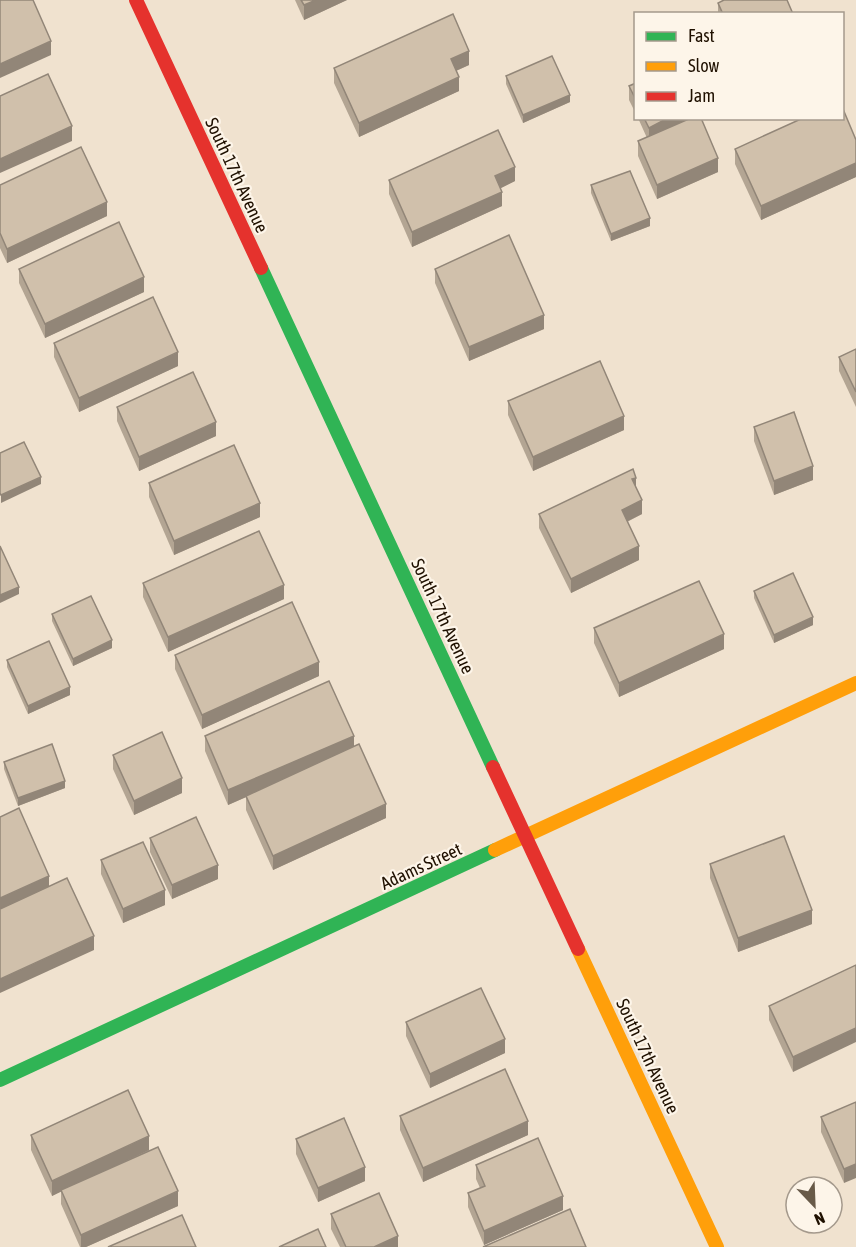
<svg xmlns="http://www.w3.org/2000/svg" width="856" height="1247" font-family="'Asap Condensed',sans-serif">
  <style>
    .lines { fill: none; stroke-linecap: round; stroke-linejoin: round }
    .fast { stroke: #30b455; stroke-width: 14 }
    .slow { stroke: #ff9f0a; stroke-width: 14 }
    .jam { stroke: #e5322d; stroke-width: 14 }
    .wall { fill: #b3a593 }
    .shaded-wall { fill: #928678 }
    .building { fill: #d0c0ab; stroke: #928678; stroke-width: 1.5 }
    .labels { text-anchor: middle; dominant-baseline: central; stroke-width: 4.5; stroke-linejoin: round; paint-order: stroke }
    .street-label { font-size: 18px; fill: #1f1000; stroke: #fdf5e9 }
  </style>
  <rect width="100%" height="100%" fill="#f0e2cf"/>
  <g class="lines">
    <g class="fast">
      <path d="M261,268L493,767"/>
      <path d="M0,1080L495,850"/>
    </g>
    <g class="slow">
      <path d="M495,850L856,683"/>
      <path d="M578,949L717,1247"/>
    </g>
    <g class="jam">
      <path d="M136,0L261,268"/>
      <path d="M493,767L578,949"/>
    </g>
  </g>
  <g class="wall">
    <path d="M295,0H347L304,20Z"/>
    <path d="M718,3L793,14H718Z"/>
    <path d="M469,65L456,71L459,91L359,137L334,83V68Z"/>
    <path d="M506,76L570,102L523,123L506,84Z"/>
    <path d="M636,83V114L629,100V86Z"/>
    <path d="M638,118H701L718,172L657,199L638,156V141L647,138Z"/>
    <path d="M856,140V177L761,220L735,164V149Z"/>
    <path d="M389,180L515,181L501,188L502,206L412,247L389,194Z"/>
    <path d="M0,185L107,216L7,263L0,248Z"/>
    <path d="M591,185L650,226L611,241L591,193Z"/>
    <path d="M19,269L144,292L45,338L19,283Z"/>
    <path d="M435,269L544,329L469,361L435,283Z"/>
    <path d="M54,343L178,366L79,412L54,357Z"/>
    <path d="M856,349V407L839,371V357Z"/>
    <path d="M508,401L624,430L533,471L508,415Z"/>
    <path d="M117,407L216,436L139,471L117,421Z"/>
    <path d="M754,427L813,480L774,495L754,441Z"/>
    <path d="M149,483L260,517L174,555L149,497Z"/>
    <path d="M636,488L642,514L627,522L639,560L571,593L539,528V514Z"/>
    <path d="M143,583L284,599L168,652L143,597Z"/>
    <path d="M754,591L813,625L774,643L754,598Z"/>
    <path d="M52,614L112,648L73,666L52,621Z"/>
    <path d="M594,628L724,649L619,697L594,643Z"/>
    <path d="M175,655L319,676L202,729L175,669Z"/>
    <path d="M7,660L70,695L28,714L7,667Z"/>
    <path d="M205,736L354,747L386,818L273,870L246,810V797L228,805L205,751Z"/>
    <path d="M113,755L182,793L134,815L113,769Z"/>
    <path d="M4,762L65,788L18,806L4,769Z"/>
    <path d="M150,838L218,879L172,899L150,852Z"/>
    <path d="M101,860L165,905L123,923L101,874Z"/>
    <path d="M710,864L812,924L738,952L710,878Z"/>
    <path d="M856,965L793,1072L769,1020V1006Z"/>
    <path d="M406,1022L505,1053L430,1088L406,1036Z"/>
    <path d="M856,1102L844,1183L821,1132V1117Z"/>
    <path d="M400,1116L528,1135L423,1182L400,1130Z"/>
    <path d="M31,1135L149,1150L178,1206L86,1247H80L61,1204V1191L52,1196L31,1150Z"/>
    <path d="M296,1139L365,1181L318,1202L296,1154Z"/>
    <path d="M476,1165L563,1210L484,1245L468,1207V1193L480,1188L476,1179Z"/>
    <path d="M331,1214L398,1247H340L331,1229Z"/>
  </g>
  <g class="shaded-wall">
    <path d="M316,0H347L304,20V5Z"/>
    <path d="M51,41V55L0,78V64Z"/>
    <path d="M469,51V65L451,73V59Z"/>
    <path d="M459,77V91L359,137V123Z"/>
    <path d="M570,95V102L523,123V115Z"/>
    <path d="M668,118H698L649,142V128Z"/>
    <path d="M72,126V141L0,173V159Z"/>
    <path d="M718,158V172L657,199V185Z"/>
    <path d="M856,163V177L761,220V206Z"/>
    <path d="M515,167V181L495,191V176Z"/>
    <path d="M502,192V206L412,247V232Z"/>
    <path d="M107,202V216L7,263V249Z"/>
    <path d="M650,218V226L611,241V234Z"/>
    <path d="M144,277V292L45,338V324Z"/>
    <path d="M544,315V329L469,361V347Z"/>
    <path d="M178,352V366L79,412V398Z"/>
    <path d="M624,416V430L533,471V457Z"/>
    <path d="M216,422V436L139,471V457Z"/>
    <path d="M813,466V480L774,495V481Z"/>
    <path d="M41,477V484L1,503V495Z"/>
    <path d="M636,478V492L632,479Z"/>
    <path d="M642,500V514L622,524V510Z"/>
    <path d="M260,503V517L174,555V541Z"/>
    <path d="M639,546V560L571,593V579Z"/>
    <path d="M284,585V599L168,652V637Z"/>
    <path d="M19,587V594L0,603V595Z"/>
    <path d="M813,617V625L774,643V635Z"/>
    <path d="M724,634V649L619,697V683Z"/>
    <path d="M112,640V648L73,666V659Z"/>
    <path d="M319,662V676L202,729V715Z"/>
    <path d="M70,687V695L28,714V706Z"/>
    <path d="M354,736V750L228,805V790Z"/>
    <path d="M182,778V793L134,815V801Z"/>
    <path d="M65,781V788L18,806V798Z"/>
    <path d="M386,804V818L273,870V856Z"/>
    <path d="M218,865V879L172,899V885Z"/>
    <path d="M49,876V896L0,918V898Z"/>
    <path d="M165,890V905L123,923V909Z"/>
    <path d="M812,910V924L738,952V938Z"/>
    <path d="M94,936V950L0,993V979Z"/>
    <path d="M856,1028V1042L793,1072V1057Z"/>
    <path d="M505,1039V1053L430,1088V1074Z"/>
    <path d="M528,1121V1135L423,1182V1168Z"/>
    <path d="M149,1136V1150L52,1196V1181Z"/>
    <path d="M856,1164V1178L844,1183V1169Z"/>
    <path d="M365,1167V1181L318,1202V1188Z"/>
    <path d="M178,1191V1206L86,1247H81V1235Z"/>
    <path d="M563,1196V1210L484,1245V1231Z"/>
    <path d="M398,1236V1247H374Z"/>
  </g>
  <g class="building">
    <path d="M0,0H33L51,41L0,64Z"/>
    <path d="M301,0H316L304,5Z"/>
    <path d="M724,0H787L793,14H723L718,3Z"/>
    <path d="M453,14L469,51L451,59L459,77L359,123L334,68Z"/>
    <path d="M552,56L570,95L523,115L506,76Z"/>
    <path d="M48,74L72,126L0,159V96Z"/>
    <path d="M636,83V100L629,86Z"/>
    <path d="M843,109L856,140V163L761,206L735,149L803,118H843Z"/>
    <path d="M644,118H668L649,128Z"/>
    <path d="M691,118H701L718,158L657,185L638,141Z"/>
    <path d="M498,130L515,167L495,176L502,192L412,232L389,180Z"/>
    <path d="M81,147L107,202L7,249L0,233V185Z"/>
    <path d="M630,171L650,218L611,234L591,185Z"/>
    <path d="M119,222L144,277L45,324L19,269Z"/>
    <path d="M509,235L544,315L469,347L435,269Z"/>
    <path d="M153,297L178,352L79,398L54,343Z"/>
    <path d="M856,349V392L839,357Z"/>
    <path d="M600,361L624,416L533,457L508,401Z"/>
    <path d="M193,372L216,422L139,457L117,407Z"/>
    <path d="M794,412L813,466L774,481L754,427Z"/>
    <path d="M24,442L41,477L1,495L0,493V453Z"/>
    <path d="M234,445L260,503L174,541L149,483Z"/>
    <path d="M633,469L636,478L632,479L642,500L622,510L639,546L571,579L539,514Z"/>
    <path d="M259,531L284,585L168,637L143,583Z"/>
    <path d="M0,546L19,587L0,595Z"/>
    <path d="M793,573L813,617L774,635L754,591Z"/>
    <path d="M699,581L724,634L619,683L594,628Z"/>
    <path d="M91,596L112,640L73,659L52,614Z"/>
    <path d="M292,602L319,662L202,715L175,655Z"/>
    <path d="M49,641L70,687L28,706L7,660Z"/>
    <path d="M329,681L354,736L228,790L205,736Z"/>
    <path d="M162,732L182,778L134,801L113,755Z"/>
    <path d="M52,744L65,781L18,798L4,762Z"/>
    <path d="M359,744L386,804L273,856L246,796Z"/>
    <path d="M19,808L49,876L0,898V817Z"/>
    <path d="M196,817L218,865L172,885L150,838Z"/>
    <path d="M784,836L812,910L738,938L710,864Z"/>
    <path d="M143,842L165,890L123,909L101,860Z"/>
    <path d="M67,878L94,936L0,979V909Z"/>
    <path d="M856,965V1028L793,1057L769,1006Z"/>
    <path d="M481,988L505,1039L430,1074L406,1022Z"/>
    <path d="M505,1069L528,1121L423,1168L400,1116Z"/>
    <path d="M128,1090L149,1136L52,1181L31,1135Z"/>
    <path d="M856,1102V1164L844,1169L821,1117Z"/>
    <path d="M344,1118L365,1167L318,1188L296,1139Z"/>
    <path d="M538,1138L563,1196L484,1231L468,1193L485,1186L476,1165Z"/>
    <path d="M158,1147L178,1191L81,1235L61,1190Z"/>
    <path d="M379,1193L398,1236L374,1247H346L331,1214Z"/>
    <path d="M570,1209L586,1247H483Z"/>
    <path d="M182,1215L196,1247H108Z"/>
    <path d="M318,1229L326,1247H279Z"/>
  </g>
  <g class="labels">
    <g class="street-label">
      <text transform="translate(237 175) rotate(65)">South 17th Avenue</text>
      <text transform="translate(443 616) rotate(65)">South 17th Avenue</text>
      <text transform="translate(421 866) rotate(-25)">Adams Street</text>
      <text transform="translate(648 1056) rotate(65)">South 17th Avenue</text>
    </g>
  </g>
  <rect x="634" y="12" width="210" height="108" fill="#fdf5e9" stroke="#a4998c" stroke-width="1.5"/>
  <rect x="646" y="32" width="30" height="9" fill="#30b455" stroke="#a4998c" stroke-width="1.5"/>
  <text x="688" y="42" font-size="18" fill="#1f1000">Fast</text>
  <rect x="646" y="62" width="30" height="9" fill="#ff9f0a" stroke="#a4998c" stroke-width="1.5"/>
  <text x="688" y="72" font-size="18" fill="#1f1000">Slow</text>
  <rect x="646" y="92" width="30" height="9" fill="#e5322d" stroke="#a4998c" stroke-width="1.5"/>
  <text x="688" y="102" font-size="18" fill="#1f1000">Jam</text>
  <g transform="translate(814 1205) rotate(157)"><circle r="28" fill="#fdf5e9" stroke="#a4998c" stroke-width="1.5"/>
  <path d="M0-4.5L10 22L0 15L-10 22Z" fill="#685a48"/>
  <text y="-9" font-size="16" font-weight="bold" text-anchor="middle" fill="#1f1000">N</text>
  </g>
</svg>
